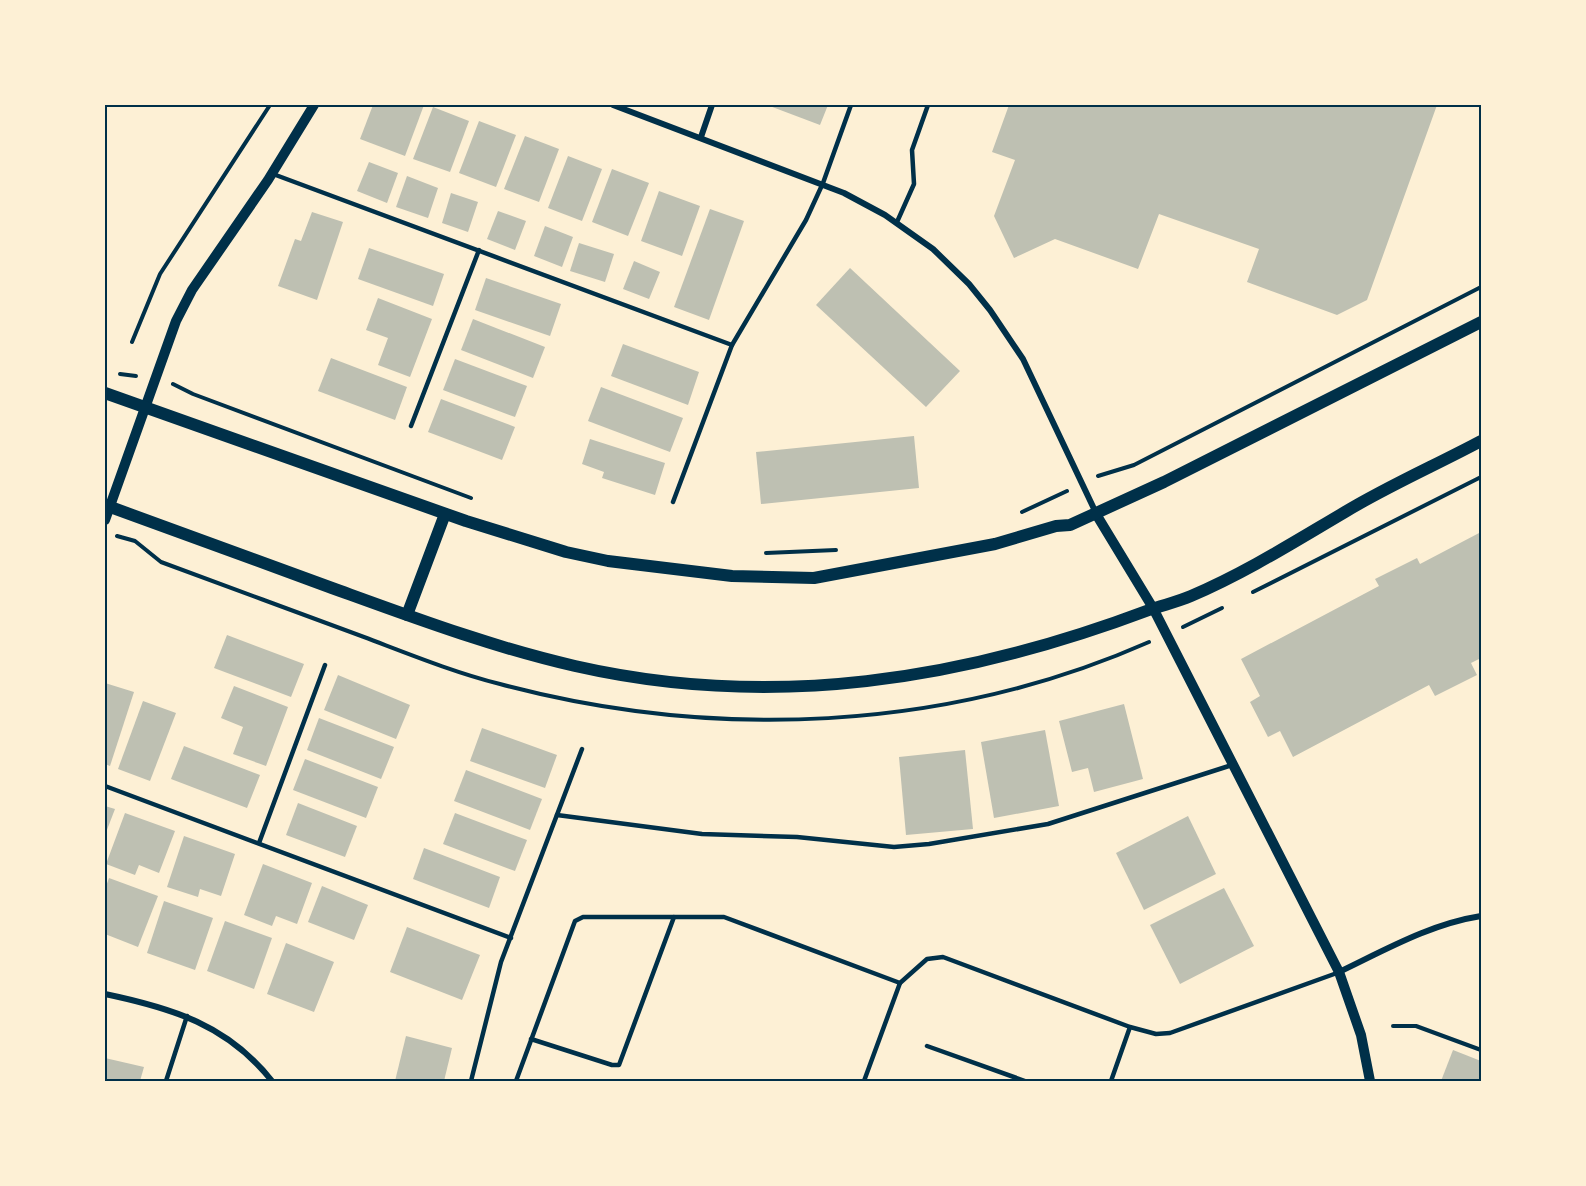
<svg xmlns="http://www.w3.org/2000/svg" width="1586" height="1186" font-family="Lato,sans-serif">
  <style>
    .building { fill: #bec0b2 }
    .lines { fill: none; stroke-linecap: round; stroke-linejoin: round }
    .path { stroke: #003049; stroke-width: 4 }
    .service { stroke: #003049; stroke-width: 4.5 }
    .minor { stroke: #003049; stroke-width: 6 }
    .tertiary { stroke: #003049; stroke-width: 10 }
    .secondary { stroke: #003049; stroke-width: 12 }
    .neatline { fill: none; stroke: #003049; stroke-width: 2 }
  </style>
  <rect width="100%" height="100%" fill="#fdf0d5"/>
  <g class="building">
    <path d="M373,105H424L405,156L360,139Z"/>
    <path d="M767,105H828L820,125Z"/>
    <path d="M1009,105H1437L1367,300L1337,315L1247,282L1259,249L1159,214L1138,269L1055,239L1014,258L994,216L1015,160L992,152Z"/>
    <path d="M433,107L469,121L450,172L413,159Z"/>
    <path d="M479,121L516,135L496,187L459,173Z"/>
    <path d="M525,136L559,149L539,202L504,189Z"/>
    <path d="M568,156L602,169L582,221L548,208Z"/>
    <path d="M369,162L398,173L387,203L357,191Z"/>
    <path d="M612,169L649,183L628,236L592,222Z"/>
    <path d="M407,176L438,188L428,218L396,207Z"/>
    <path d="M659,191L700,206L682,256L641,241Z"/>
    <path d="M451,193L478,202L468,232L442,223Z"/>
    <path d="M710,209L744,221L709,320L674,307Z"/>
    <path d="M498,211L526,221L515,250L487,239Z"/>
    <path d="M312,212L343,222L317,300L278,286L295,239L301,241Z"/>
    <path d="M545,226L573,237L562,267L534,256Z"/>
    <path d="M579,243L614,254L605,282L570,271Z"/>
    <path d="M369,248L444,274L433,306L358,279Z"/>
    <path d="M634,261L660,272L649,299L623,289Z"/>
    <path d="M850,268L960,371L926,407L816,305Z"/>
    <path d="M486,278L561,304L550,336L475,310Z"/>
    <path d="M378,298L432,319L410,377L378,365L388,338L366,330Z"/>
    <path d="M473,319L545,347L533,378L461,350Z"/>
    <path d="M623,344L699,372L688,405L611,376Z"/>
    <path d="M331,358L407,387L395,420L318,391Z"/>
    <path d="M455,359L527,386L515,417L443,390Z"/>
    <path d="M601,387L683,418L670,452L588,421Z"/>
    <path d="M441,399L515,427L502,460L428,432Z"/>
    <path d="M914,436L919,488L761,504L756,452Z"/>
    <path d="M590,439L665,463L655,495L602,478L604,472L582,464Z"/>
    <path d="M1481,532V658L1471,663L1477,675L1435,696L1429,685L1293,757L1280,731L1268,737L1250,702L1260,696L1241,659L1379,586L1375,579L1417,558L1420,564Z"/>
    <path d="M227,635L304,664L291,697L214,668Z"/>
    <path d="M338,675L410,705L396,739L324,710Z"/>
    <path d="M105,683L134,692L110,766L105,764Z"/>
    <path d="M234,686L288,707L266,766L233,754L243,727L221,718Z"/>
    <path d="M143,701L176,713L150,781L118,769Z"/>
    <path d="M1124,704L1143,779L1094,792L1088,768L1072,772L1059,721Z"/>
    <path d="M319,718L394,747L381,779L307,750Z"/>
    <path d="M482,728L557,755L545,788L470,761Z"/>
    <path d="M1045,730L1059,806L994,818L981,742Z"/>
    <path d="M184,746L260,775L247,808L171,779Z"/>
    <path d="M965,750L973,829L906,835L899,757Z"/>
    <path d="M305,759L378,787L366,818L293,790Z"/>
    <path d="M466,770L542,799L530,830L454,801Z"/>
    <path d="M298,803L357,826L345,857L286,835Z"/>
    <path d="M105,806L115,809L105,835Z"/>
    <path d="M125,813L175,831L159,873L139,865L135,875L106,864Z"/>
    <path d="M455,813L527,840L515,871L443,844Z"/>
    <path d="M1188,816L1216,874L1144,910L1116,853Z"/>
    <path d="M184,836L235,854L221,896L200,889L198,897L167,887Z"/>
    <path d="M424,848L500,877L489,908L413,879Z"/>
    <path d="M263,864L312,883L297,924L276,916L272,926L244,915Z"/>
    <path d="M109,878L158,896L138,947L105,934V889Z"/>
    <path d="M322,886L368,905L354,940L308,922Z"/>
    <path d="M1224,888L1254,946L1180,984L1150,925Z"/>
    <path d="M164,901L213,918L195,970L147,953Z"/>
    <path d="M225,921L272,938L254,989L207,971Z"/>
    <path d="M407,927L480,955L462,1000L390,972Z"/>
    <path d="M286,943L334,962L314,1012L267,994Z"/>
    <path d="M406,1036L452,1048L444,1081H395Z"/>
    <path d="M1453,1050L1481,1061L1480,1081H1441Z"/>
    <path d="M105,1058L144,1067L140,1081H105Z"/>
  </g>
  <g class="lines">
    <g class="path">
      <path d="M132,342L160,274L270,105"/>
      <path d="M120,374L136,376"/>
      <path d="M173,384L193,394L471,498"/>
      <path d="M1098,476L1134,465L1481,287"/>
      <path d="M1022,512L1067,491"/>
      <path d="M117,536L135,541L161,562C229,587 296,612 364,637C409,654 453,672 500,684C714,741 945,732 1149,642"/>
      <path d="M766,553L836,550"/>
      <path d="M1253,592L1481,477"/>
      <path d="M1183,627L1222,608"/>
      <path d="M1393,1026H1416L1481,1050"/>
    </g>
    <g class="service">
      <path d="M273,174L732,345"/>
      <path d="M897,222L914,184L912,150L928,105"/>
      <path d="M411,426L479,250"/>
      <path d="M673,502L732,345L806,220L823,183L851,105"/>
      <path d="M105,786L511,938"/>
      <path d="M557,815L702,834L797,837L894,847L929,844L1048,824L1232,765"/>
      <path d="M259,843L325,665"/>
      <path d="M900,983L927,959L943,957L1130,1027L1156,1034L1170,1033L1337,973"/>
      <path d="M531,1039L612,1065H619L674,917"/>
      <path d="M927,1046L1025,1081"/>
      <path d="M166,1081L187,1016"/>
      <path d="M471,1081L501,962L582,749"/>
      <path d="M516,1081L575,921L583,917H724L900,983L864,1081"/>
      <path d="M1111,1081L1130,1027"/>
    </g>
    <g class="minor">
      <path d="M613,105L844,193L885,215L933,249L969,284L990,310L1023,359L1096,513"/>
      <path d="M701,137L712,105"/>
      <path d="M1339,972C1385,950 1430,924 1481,916"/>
      <path d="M105,994C172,1008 228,1025 272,1081"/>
    </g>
    <g class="tertiary">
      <path d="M1096,514L1153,608L1339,972L1361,1035L1370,1081"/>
      <path d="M105,520L176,321L192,290L268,180L314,105"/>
    </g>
    <g class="secondary">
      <path d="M105,393L466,521L566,552L608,561L732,576L814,578L995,544L1056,526L1070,525L1164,482L1481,322"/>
      <path d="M105,505C180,533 256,560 332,588C412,617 492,647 575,666C773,711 963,680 1149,610C1163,605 1177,602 1191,596C1245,573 1294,542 1345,512C1388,486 1436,465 1481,441"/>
      <path d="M407,615L445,514"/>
    </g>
  </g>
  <rect width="1586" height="1186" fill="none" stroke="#fdf0d5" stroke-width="213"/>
  <rect x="106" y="106" width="1374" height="974" class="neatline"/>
</svg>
